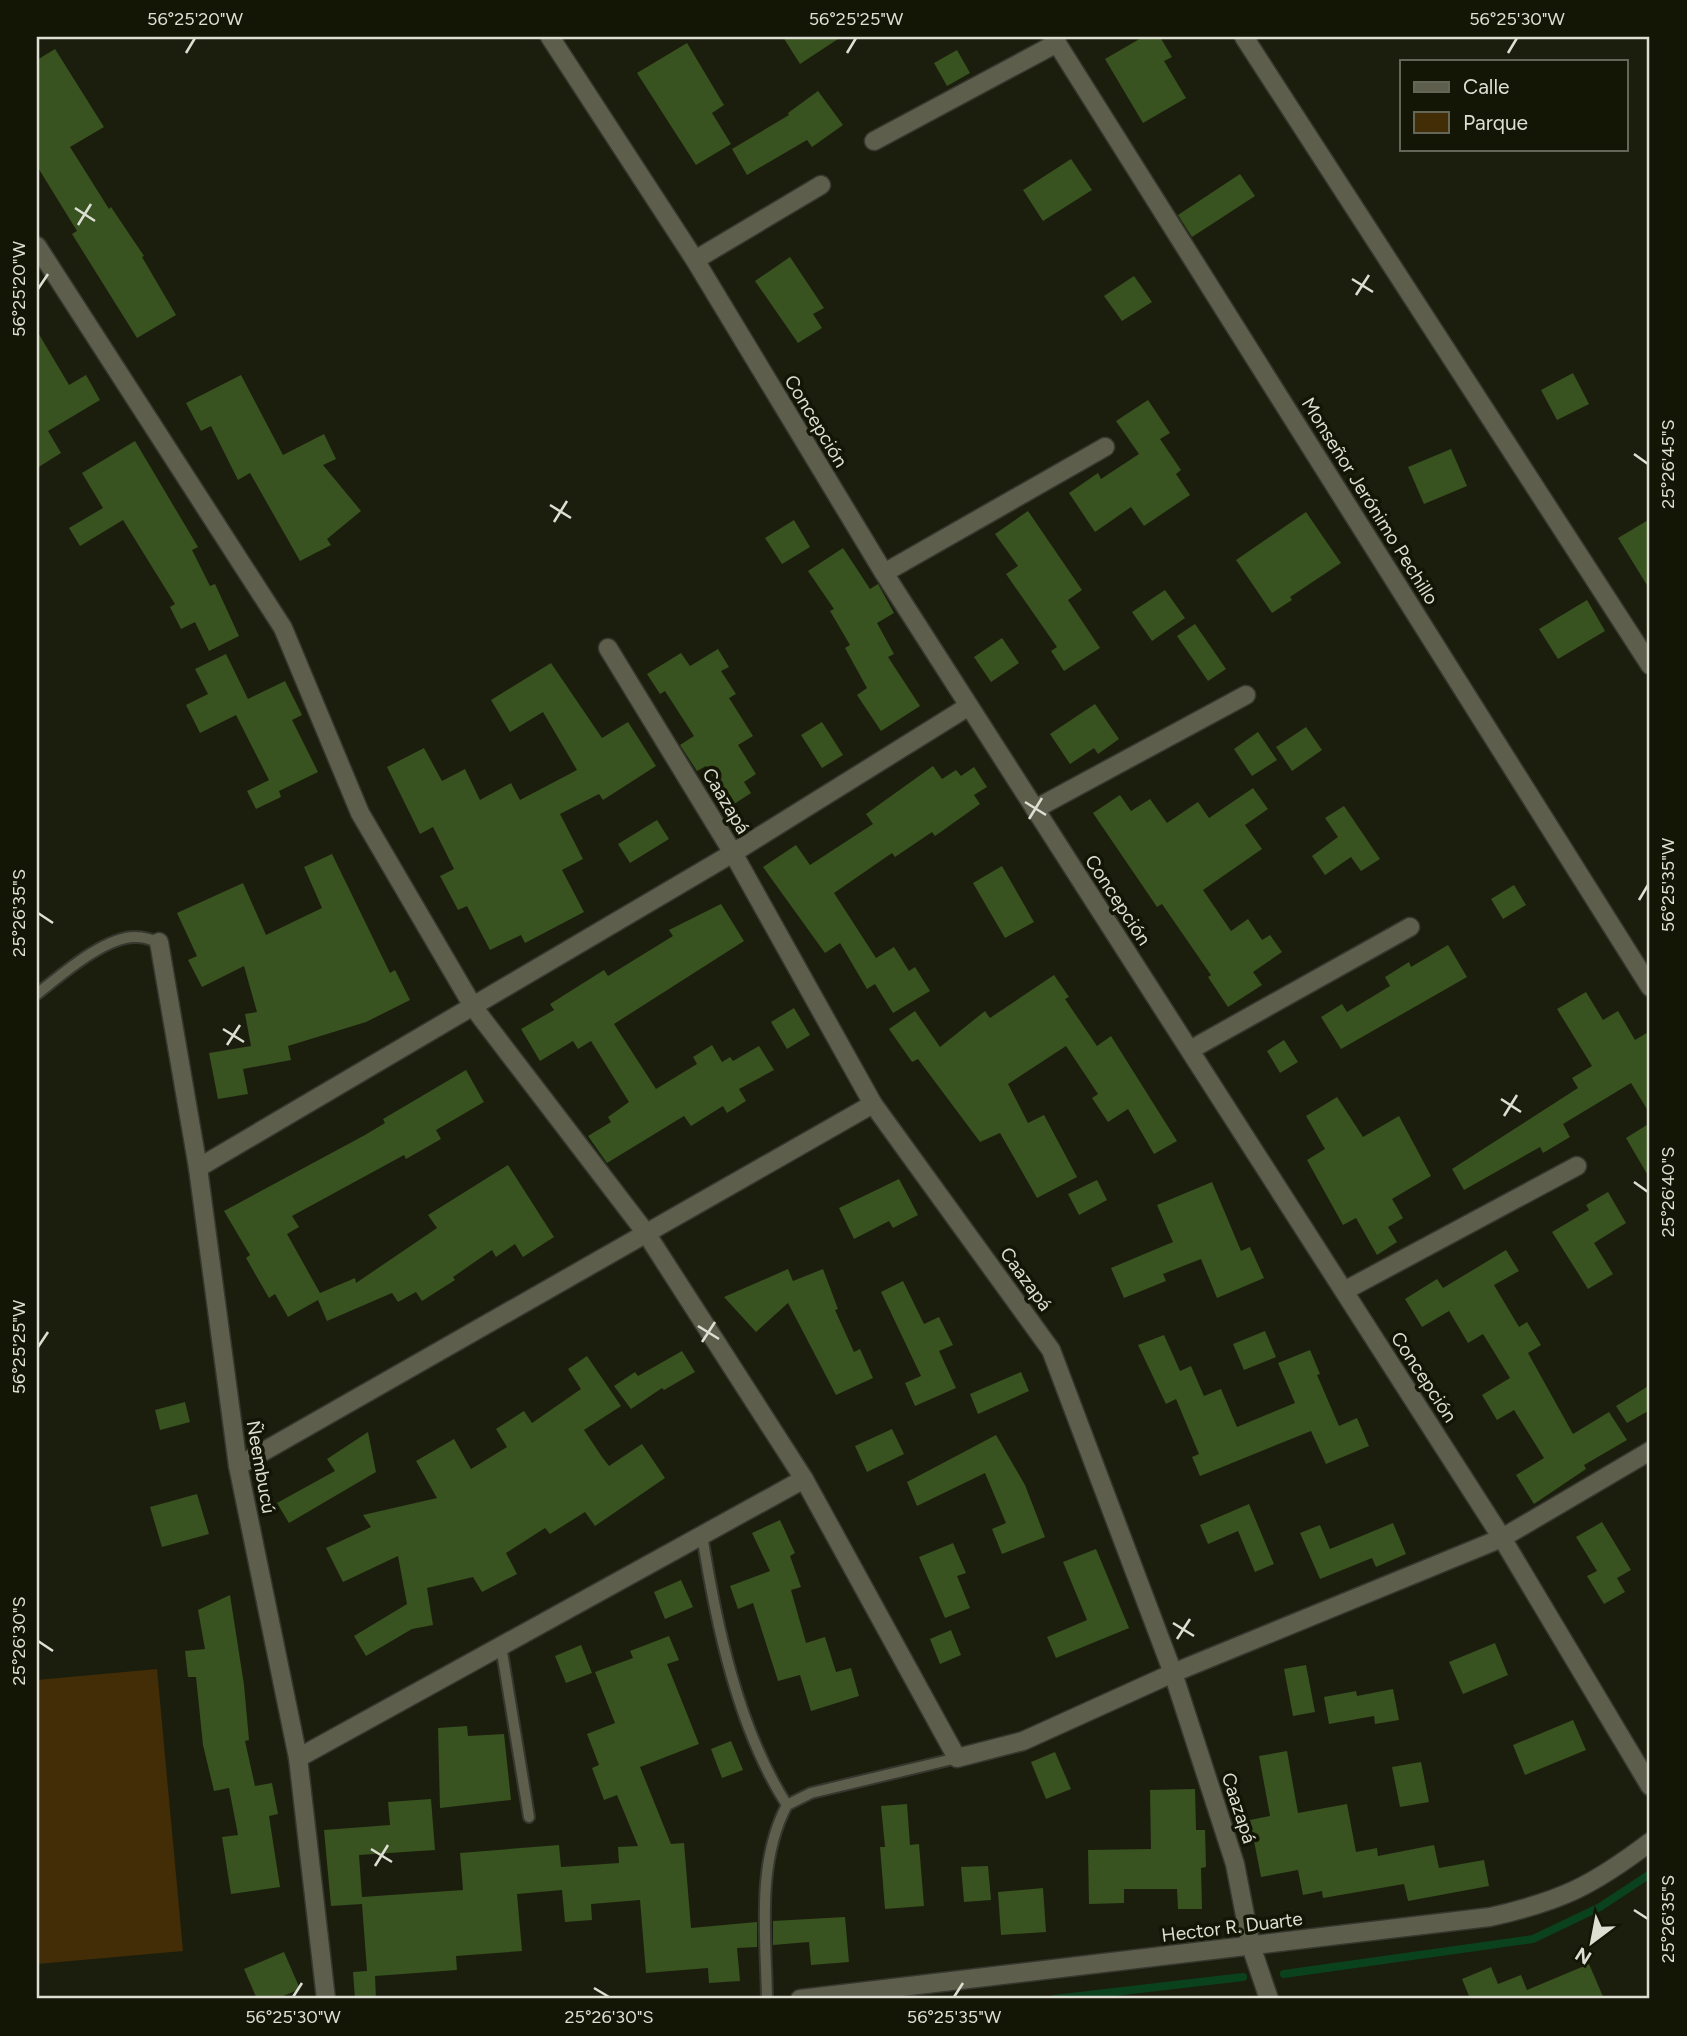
<svg xmlns="http://www.w3.org/2000/svg" width="1687" height="2036" font-family="Figtree,sans-serif">
  <style>
    .green { fill: #432d06 }
    .lines { fill: none; stroke-linecap: round; stroke-linejoin: round }
    .stream { stroke: #0b421e; stroke-width: 8 }
    .building { fill: #385220 }
    .service-casing { stroke: #36372e; stroke-width: 14 }
    .minor-casing { stroke: #36372e; stroke-width: 21 }
    .tertiary-casing { stroke: #36372e; stroke-width: 21 }
    .service { stroke: #5d5f4c; stroke-width: 10 }
    .minor { stroke: #5d5f4c; stroke-width: 18 }
    .tertiary { stroke: #5d5f4c; stroke-width: 18 }
    .ticks { fill: none; stroke: #dddfd3; stroke-width: 2.5 }
    .labels { text-anchor: middle; dominant-baseline: central; stroke-width: 7; stroke-linejoin: round; paint-order: stroke }
    .street-label { font-size: 19px; fill: #dddfd3; stroke: #131505 }
    .neatline { fill: none; stroke: #dddfd3; stroke-width: 2.5 }
    .ticks-label { font-size: 18px; text-anchor: middle; fill: #dddfd3 }
  </style>
  <rect width="100%" height="100%" fill="#1c1e0d"/>
  <path class="green" d="M157,1669L183,1951L37,1964V1680Z"/>
  <g class="lines">
    <g class="stream">
      <path d="M1284,1974L1533,1939L1600,1907L1650,1874"/>
      <path d="M1054,1999L1243,1977"/>
    </g>
  </g>
  <g class="building">
    <path d="M783,37H841L800,64Z"/>
    <path d="M1143,37H1160L1172,57L1164,61L1186,98L1143,123L1105,59Z"/>
    <path d="M687,43L724,105L712,113L731,144L696,165L637,73Z"/>
    <path d="M55,49L104,127L70,147L109,209L111,207L144,256L142,257L176,315L137,338L72,234L77,231L37,166V60Z"/>
    <path d="M957,50L970,73L947,86L934,63Z"/>
    <path d="M818,91L843,125L812,147L807,140L747,175L732,149L789,115L788,113Z"/>
    <path d="M1071,159L1092,190L1043,221L1023,190Z"/>
    <path d="M1240,174L1255,196L1192,237L1178,215Z"/>
    <path d="M790,257L824,308L813,314L822,328L798,343L755,281Z"/>
    <path d="M1134,276L1152,302L1122,321L1104,296Z"/>
    <path d="M37,331L69,385L86,375L100,400L48,431L61,453L37,468Z"/>
    <path d="M1573,373L1589,404L1557,420L1541,390Z"/>
    <path d="M241,375L283,455L324,434L336,459L323,465L361,511L327,539L331,545L300,561L250,473L238,480L211,426L201,431L186,403Z"/>
    <path d="M1148,400L1170,433L1160,439L1181,470L1176,474L1190,495L1144,526L1131,507L1095,532L1069,493L1098,473L1101,479L1139,454L1116,421Z"/>
    <path d="M135,441L198,547L192,550L210,586L215,584L239,636L209,651L195,622L181,629L170,607L175,604L123,520L80,546L69,528L103,508L82,473Z"/>
    <path d="M1451,449L1467,486L1424,504L1408,467Z"/>
    <path d="M1028,511L1082,590L1068,600L1100,648L1064,671L1051,651L1057,647L1006,574L1018,566L995,534Z"/>
    <path d="M1306,512L1341,563L1290,597L1292,600L1272,613L1236,560Z"/>
    <path d="M1650,519V590L1618,538Z"/>
    <path d="M794,520L810,547L782,564L765,538Z"/>
    <path d="M843,548L870,589L878,584L894,613L877,623L894,654L888,657L920,706L881,731L857,695L867,688L845,648L850,645L830,611L834,609L808,571Z"/>
    <path d="M1165,590L1185,618L1152,641L1132,612Z"/>
    <path d="M1587,600L1605,631L1558,659L1539,629Z"/>
    <path d="M1195,624L1226,669L1208,681L1177,636Z"/>
    <path d="M1002,638L1019,663L991,682L974,657Z"/>
    <path d="M718,649L729,667L721,671L736,694L729,698L753,736L738,745L756,774L744,782L751,793L731,806L706,766L697,771L680,745L694,736L665,691L660,694L647,674L681,653L690,666Z"/>
    <path d="M226,654L248,699L285,681L302,715L292,720L318,772L279,791L281,797L256,809L247,791L269,780L236,715L200,733L186,705L208,694L195,669Z"/>
    <path d="M551,663L602,738L628,722L656,766L603,800L599,794L560,814L583,859L562,870L584,912L525,943L521,935L490,950L467,906L458,910L440,876L454,869L433,827L420,834L387,767L424,748L442,781L465,769L480,800L511,783L520,800L577,770L543,712L510,732L491,700Z"/>
    <path d="M1095,704L1119,739L1098,754L1094,748L1070,764L1050,734Z"/>
    <path d="M822,722L843,755L822,768L801,735Z"/>
    <path d="M1306,727L1322,750L1292,771L1276,747Z"/>
    <path d="M1258,732L1277,760L1252,776L1234,749Z"/>
    <path d="M933,766L942,779L956,770L961,776L974,767L987,787L974,795L980,804L935,836L932,832L895,857L892,853L834,893L876,958L894,947L909,971L915,967L930,991L893,1013L875,984L867,989L840,943L825,953L763,867L796,845L810,865L873,824L866,814Z"/>
    <path d="M1253,788L1268,809L1245,825L1262,849L1203,890L1231,931L1248,919L1262,940L1270,935L1282,952L1253,972L1262,985L1228,1007L1208,977L1211,975L1162,904L1157,907L1093,813L1120,795L1131,811L1150,799L1167,823L1198,802L1209,818Z"/>
    <path d="M1344,806L1380,859L1361,871L1351,857L1325,875L1312,856L1338,837L1325,818Z"/>
    <path d="M657,820L669,839L630,863L618,844Z"/>
    <path d="M332,854L390,973L395,970L410,1000L366,1022L288,1046L291,1060L243,1069L248,1094L218,1099L209,1053L251,1046L245,1014L257,1012L244,966L202,987L188,960L197,956L177,913L243,883L266,935L322,908L304,867Z"/>
    <path d="M1002,866L1034,922L1005,938L973,883Z"/>
    <path d="M1514,885L1526,905L1503,919L1491,899Z"/>
    <path d="M721,904L744,941L614,1024L656,1089L697,1064L693,1057L712,1045L722,1062L730,1057L733,1061L759,1046L774,1070L739,1089L746,1101L727,1113L723,1106L691,1126L684,1116L607,1163L588,1136L611,1122L608,1117L629,1102L591,1041L578,1049L573,1041L540,1061L521,1029L554,1010L550,1004L604,970L608,976L673,936L669,930Z"/>
    <path d="M1448,945L1467,977L1341,1049L1321,1017L1342,1004L1347,1012L1390,986L1385,977L1409,962L1411,967Z"/>
    <path d="M1054,975L1069,997L1065,999L1097,1046L1111,1036L1177,1141L1154,1154L1128,1109L1108,1122L1092,1098L1098,1094L1066,1046L1008,1084L1028,1123L1044,1115L1077,1177L1037,1198L1000,1133L980,1142L918,1059L912,1062L889,1029L915,1011L940,1047L985,1011L990,1018Z"/>
    <path d="M1586,992L1603,1020L1618,1011L1635,1040L1650,1031V1114L1631,1083L1563,1124L1570,1137L1543,1153L1540,1147L1464,1190L1452,1169L1578,1088L1572,1078L1592,1066L1557,1009Z"/>
    <path d="M794,1008L810,1035L787,1049L771,1022Z"/>
    <path d="M1284,1040L1298,1062L1280,1073L1267,1051Z"/>
    <path d="M466,1070L484,1102L436,1130L441,1139L406,1159L404,1155L292,1216L299,1227L287,1234L320,1293L355,1278L356,1283L437,1228L428,1215L508,1165L554,1237L523,1257L515,1244L496,1257L492,1250L453,1277L455,1280L422,1301L416,1292L398,1302L392,1293L327,1321L318,1300L288,1317L275,1294L269,1298L246,1258L250,1255L224,1211L365,1135L385,1123L383,1119Z"/>
    <path d="M1337,1097L1363,1137L1399,1116L1431,1176L1392,1199L1403,1218L1388,1227L1397,1242L1377,1255L1356,1218L1343,1225L1307,1160L1325,1149L1306,1116Z"/>
    <path d="M1650,1123V1179L1626,1138Z"/>
    <path d="M899,1179L918,1215L893,1228L889,1221L854,1239L839,1208Z"/>
    <path d="M1097,1180L1107,1200L1079,1215L1068,1194Z"/>
    <path d="M1212,1182L1241,1251L1250,1247L1264,1278L1217,1298L1201,1259L1163,1274L1166,1281L1124,1298L1111,1268L1173,1242L1157,1205Z"/>
    <path d="M1608,1192L1626,1223L1594,1243L1613,1274L1588,1289L1552,1232L1589,1210L1586,1205Z"/>
    <path d="M1506,1250L1519,1271L1494,1285L1519,1327L1527,1322L1541,1345L1528,1353L1573,1434L1609,1412L1627,1440L1584,1465L1586,1469L1534,1504L1516,1475L1544,1458L1514,1410L1497,1420L1482,1395L1510,1378L1483,1334L1468,1343L1449,1311L1422,1327L1405,1299L1437,1279L1443,1288Z"/>
    <path d="M788,1269L793,1281L823,1269L838,1309L835,1310L854,1352L860,1349L873,1378L836,1395L788,1303L756,1332L724,1297Z"/>
    <path d="M903,1281L924,1324L939,1317L953,1345L939,1351L956,1388L915,1406L905,1383L921,1376L881,1292Z"/>
    <path d="M1265,1331L1276,1357L1244,1370L1233,1344Z"/>
    <path d="M1164,1335L1180,1371L1191,1366L1204,1396L1221,1389L1237,1427L1295,1403L1278,1363L1310,1350L1320,1374L1317,1375L1339,1426L1357,1418L1369,1446L1326,1464L1311,1431L1200,1476L1192,1457L1199,1454L1176,1399L1166,1404L1138,1345Z"/>
    <path d="M682,1351L695,1372L664,1390L662,1388L631,1409L614,1386L635,1372L638,1376Z"/>
    <path d="M587,1356L621,1406L584,1430L602,1457L609,1466L642,1444L665,1478L595,1526L585,1512L550,1534L545,1528L506,1553L517,1574L482,1592L473,1577L427,1588L433,1625L412,1629L366,1656L354,1636L407,1604L398,1556L343,1582L326,1548L371,1527L363,1515L437,1498L416,1461L454,1439L471,1469L507,1447L496,1429L524,1411L532,1423L581,1389L568,1369Z"/>
    <path d="M1021,1372L1029,1391L978,1414L970,1394Z"/>
    <path d="M1650,1385V1410L1627,1423L1616,1406Z"/>
    <path d="M185,1402L190,1422L160,1430L155,1410Z"/>
    <path d="M892,1429L904,1454L867,1472L855,1446Z"/>
    <path d="M368,1432L376,1472L289,1523L277,1503L335,1471L327,1459Z"/>
    <path d="M996,1435L1025,1485L1045,1537L1002,1554L992,1529L1006,1523L985,1473L917,1506L907,1482Z"/>
    <path d="M197,1494L209,1534L162,1547L150,1507Z"/>
    <path d="M1249,1504L1274,1564L1255,1572L1238,1531L1208,1544L1200,1525Z"/>
    <path d="M780,1520L795,1553L790,1556L801,1587L791,1590L806,1643L825,1637L836,1672L851,1668L859,1696L811,1711L800,1675L778,1681L753,1603L738,1609L730,1586L770,1571L752,1533Z"/>
    <path d="M1602,1522L1631,1570L1617,1578L1625,1592L1604,1604L1587,1576L1597,1571L1576,1537Z"/>
    <path d="M1393,1523L1406,1554L1376,1567L1372,1558L1320,1579L1300,1533L1320,1525L1330,1549Z"/>
    <path d="M953,1543L966,1573L957,1576L970,1608L945,1618L919,1557Z"/>
    <path d="M1096,1549L1129,1628L1056,1658L1047,1637L1087,1620L1063,1562Z"/>
    <path d="M681,1580L693,1607L665,1619L654,1592Z"/>
    <path d="M230,1595L244,1685L249,1740L245,1741L255,1786L272,1783L278,1814L269,1816L280,1887L231,1894L222,1837L238,1835L229,1788L214,1791L203,1745L196,1677H188L185,1651L205,1649L198,1610Z"/>
    <path d="M951,1630L961,1655L940,1664L930,1639Z"/>
    <path d="M669,1636L679,1660L667,1664L699,1744L640,1767L671,1844L684,1843L691,1928L757,1922V1947L737,1948L740,1981L709,1983L708,1968L646,1973L640,1900L591,1904L592,1920L565,1922L562,1890L517,1894L522,1951L456,1956L457,1970L375,1976L376,1999H355L353,1972L367,1971L362,1904L331,1906L324,1830L390,1825L388,1802L431,1799L435,1850L359,1855L362,1897L463,1890L460,1853L559,1845L561,1867L619,1863L618,1847L638,1846L617,1795L604,1800L592,1768L599,1765L587,1734L615,1723L595,1672L633,1658L630,1651Z"/>
    <path d="M1495,1643L1508,1675L1463,1694L1449,1662Z"/>
    <path d="M581,1645L592,1673L566,1683L555,1656Z"/>
    <path d="M1306,1665L1315,1712L1293,1716L1284,1669Z"/>
    <path d="M1393,1689L1399,1720L1375,1724L1374,1716L1329,1724L1324,1697L1356,1691L1357,1696Z"/>
    <path d="M1573,1720L1586,1750L1525,1775L1513,1745Z"/>
    <path d="M467,1726L468,1736L504,1734L511,1800L440,1808L438,1728Z"/>
    <path d="M731,1741L743,1770L722,1778L711,1749Z"/>
    <path d="M1287,1751L1298,1813L1347,1804L1356,1852L1377,1848L1378,1856L1434,1845L1439,1868L1484,1860L1489,1886L1408,1901L1404,1884L1323,1898L1322,1891L1303,1895L1298,1870L1261,1877L1250,1820L1270,1816L1259,1756Z"/>
    <path d="M1055,1752L1071,1789L1046,1799L1031,1762Z"/>
    <path d="M1421,1762L1429,1802L1400,1807L1392,1767Z"/>
    <path d="M1195,1789L1196,1830H1205L1206,1867L1201,1868L1202,1909H1178L1177,1889H1124V1903L1089,1904L1088,1850L1151,1849L1150,1790Z"/>
    <path d="M907,1804L910,1845L919,1844L924,1906L885,1909L880,1847H885L881,1806Z"/>
    <path d="M988,1866L991,1900L964,1902L961,1867Z"/>
    <path d="M1043,1888L1046,1932L1001,1935L998,1892Z"/>
    <path d="M845,1917L849,1962L811,1965L809,1942L773,1945V1921Z"/>
    <path d="M284,1952L300,1989L276,1999H257L244,1969Z"/>
    <path d="M1589,1964L1604,1999H1463L1469,1996L1462,1979L1491,1967L1498,1984L1521,1975L1527,1990Z"/>
  </g>
  <g class="lines">
    <defs>
      <g id="service">
        <path d="M37,994C60,976 106,935 137,937C144,937 152,940 159,942"/>
        <path d="M702,1535C716,1624 738,1729 787,1805"/>
        <path d="M501,1646L529,1817"/>
        <path d="M767,1999C766,1936 756,1863 787,1805L811,1793L957,1758"/>
      </g>
      <g id="minor">
        <path d="M550,37L695,260L884,573L1502,1538L1650,1786"/>
        <path d="M1053,37L1650,987"/>
        <path d="M1244,37L1650,665"/>
        <path d="M874,141L1057,43"/>
        <path d="M37,246L283,628L360,813L474,1008L646,1233L804,1479L957,1758L1023,1741L1173,1673L1502,1538L1650,1451"/>
        <path d="M695,260L821,185"/>
        <path d="M884,573L1105,447"/>
        <path d="M608,648L733,853L873,1104L1051,1350L1173,1673L1235,1864L1251,1946L1269,1999"/>
        <path d="M1035,809L1246,695"/>
        <path d="M159,942L198,1168L238,1466L298,1758L326,1999"/>
        <path d="M1190,1050L1410,927"/>
        <path d="M198,1168L733,853L969,706"/>
        <path d="M1344,1291L1577,1166"/>
        <path d="M238,1466L873,1104"/>
        <path d="M298,1758L804,1479"/>
      </g>
      <path id="tertiary" d="M800,1999L1490,1917C1561,1901 1592,1886 1650,1842"/>
    </defs>
    <use href="#service" class="service-casing"/>
    <use href="#minor" class="minor-casing"/>
    <use href="#tertiary" class="tertiary-casing"/>
    <use href="#service" class="service"/>
    <use href="#minor" class="minor"/>
    <use href="#tertiary" class="tertiary"/>
  </g>
  <path class="ticks" d="M186,53L195,38M847,53L856,38M1508,53L1517,38M75,208L95,221M78,225L91,204M1352,279L1373,292M38,289L48,274M1356,295L1369,275M1634,454L1648,464M550,505L571,518M554,522L567,501M1025,802L1046,815M1029,819L1042,798M1639,900L1648,885M38,913L53,923M223,1029L244,1042M227,1045L240,1025M1501,1099L1521,1112M1504,1116L1517,1095M1634,1182L1648,1192M698,1326L719,1339M702,1342L715,1322M38,1347L48,1332M1173,1623L1194,1636M1177,1639L1190,1619M38,1641L53,1651M371,1849L392,1862M375,1866L388,1845M1634,1910L1648,1919M594,1988L609,1997M293,1997L302,1983M954,1997L963,1983"/>
  <g class="labels">
    <g class="street-label">
      <text transform="translate(816 421) rotate(59)">Concepción</text>
      <text transform="translate(1370 501) rotate(58)">Monseñor Jerónimo Pechillo</text>
      <text transform="translate(726 801) rotate(59)">Caazapá</text>
      <text transform="translate(1118 900) rotate(57)">Concepción</text>
      <text transform="translate(1026 1279) rotate(54)">Caazapá</text>
      <text transform="translate(1424 1377) rotate(57)">Concepción</text>
      <text transform="translate(261 1467) rotate(80)">Ñeembucú</text>
      <text transform="translate(1239 1808) rotate(72)">Caazapá</text>
      <text transform="translate(1232 1927) rotate(-7)">Hector R. Duarte</text>
    </g>
  </g>
  <rect width="1687" height="2036" fill="none" stroke="#131505" stroke-width="77"/>
  <rect x="1400" y="60" width="228" height="91" fill="#131505" stroke="#646657" stroke-width="2"/>
  <rect x="1414" y="82" width="35" height="10" fill="#5d5f4c" stroke="#646657" stroke-width="2"/>
  <text x="1463" y="94" font-size="21" fill="#dddfd3">Calle</text>
  <rect x="1414" y="112" width="35" height="21" fill="#432d06" stroke="#646657" stroke-width="2"/>
  <text x="1463" y="130" font-size="21" fill="#dddfd3">Parque</text>
  <g transform="translate(1592 1942) rotate(212)" stroke="#131505" stroke-width="5" paint-order="stroke">
  <path d="M0-5L12 26L0 18L-12 26Z" fill="#dddfd3"/>
  <text y="-10" font-size="19" font-weight="bold" text-anchor="middle" fill="#dddfd3">N</text>
  </g>
  <rect x="38" y="38" width="1610" height="1959" class="neatline"/>
  <g class="ticks-label">
    <text x="195" y="25">56°25'20"W</text>
    <text x="856" y="25">56°25'25"W</text>
    <text x="1517" y="25">56°25'30"W</text>
    <text transform="translate(19 289) rotate(-90)" y="6">56°25'20"W</text>
    <text transform="translate(1668 464) rotate(-90)" y="6">25°26'45"S</text>
    <text transform="translate(1668 885) rotate(-90)" y="6">56°25'35"W</text>
    <text transform="translate(19 913) rotate(-90)" y="6">25°26'35"S</text>
    <text transform="translate(1668 1192) rotate(-90)" y="6">25°26'40"S</text>
    <text transform="translate(19 1347) rotate(-90)" y="6">56°25'25"W</text>
    <text transform="translate(19 1641) rotate(-90)" y="6">25°26'30"S</text>
    <text transform="translate(1668 1919) rotate(-90)" y="6">25°26'35"S</text>
    <text x="293" y="2023">56°25'30"W</text>
    <text x="609" y="2023">25°26'30"S</text>
    <text x="954" y="2023">56°25'35"W</text>
  </g>
</svg>
